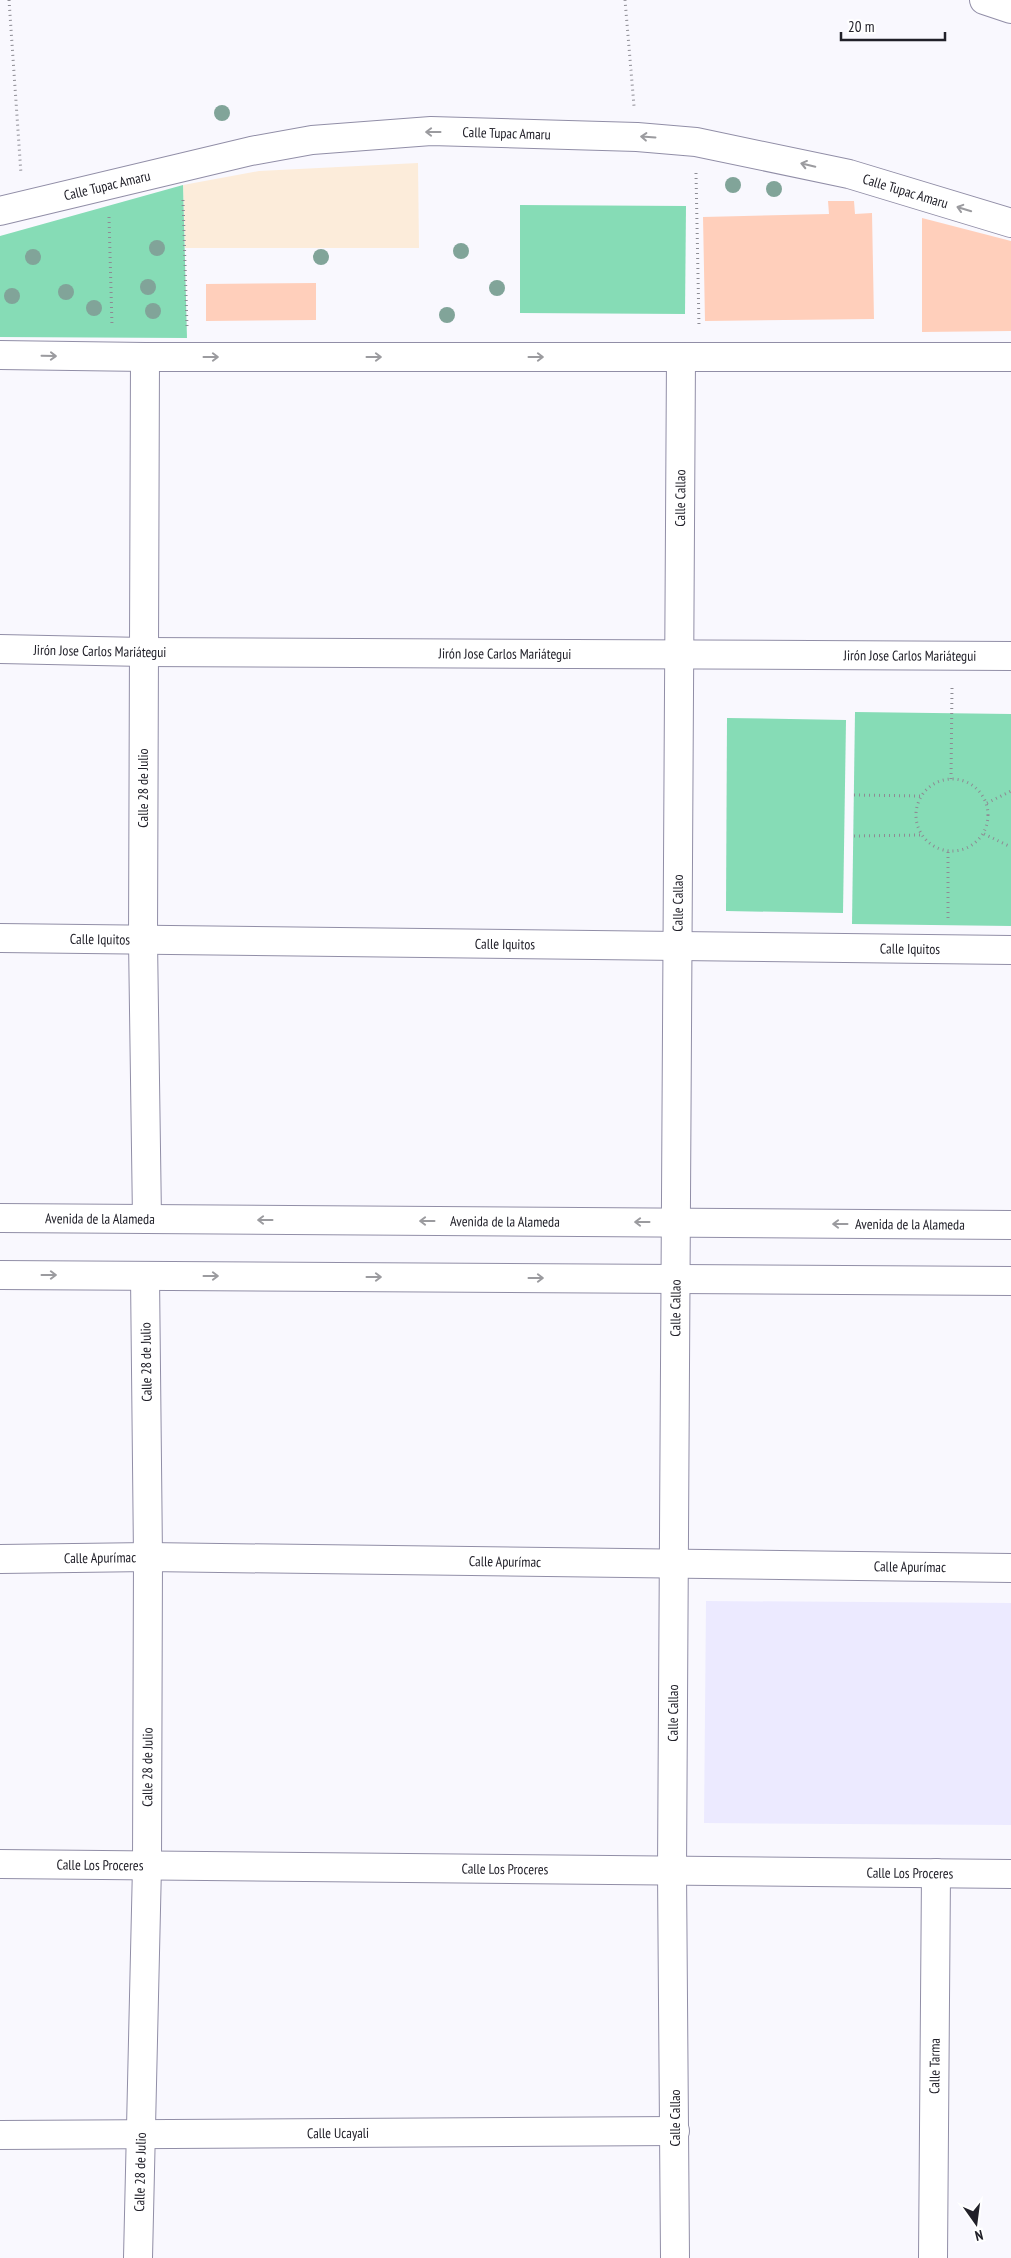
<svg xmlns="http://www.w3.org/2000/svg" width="1011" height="2258" font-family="'PT Sans Narrow',sans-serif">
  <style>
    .built { fill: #eceaff }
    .medical { fill: #fcecda }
    .green { fill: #86dcb6 }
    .building { fill: #ffcfbb }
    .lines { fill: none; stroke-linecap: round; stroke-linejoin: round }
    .minor-casing { stroke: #918ea7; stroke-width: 30 }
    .tertiary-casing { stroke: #918ea7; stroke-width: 30 }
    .path { stroke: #8d8c94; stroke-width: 3; stroke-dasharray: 1 4; stroke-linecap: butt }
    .minor { stroke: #fff; stroke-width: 28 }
    .tertiary { stroke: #fff; stroke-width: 28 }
    .tree { fill: #81a499 }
    .oneway { stroke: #9b9b9f }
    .labels { text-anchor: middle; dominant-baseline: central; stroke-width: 5; stroke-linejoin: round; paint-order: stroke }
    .street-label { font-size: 14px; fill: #212029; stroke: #fff }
  </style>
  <rect width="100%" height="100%" fill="#f9f8fe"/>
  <path class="built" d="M706,1601L1011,1603V1825L704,1823Z"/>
  <path class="medical" d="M418,163L419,248H185L183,185L259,171Z"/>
  <g class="green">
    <path d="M183,185L187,338L0,337V236Z"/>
    <path d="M520,205L686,206L685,314L520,313Z"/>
    <path d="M855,712L1011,714V926L852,924Z"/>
    <path d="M727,718L846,720L843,913L726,911Z"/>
  </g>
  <g class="building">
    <path d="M828,201H854L855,214L872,213L874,319L705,321L703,217L829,214Z"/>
    <path d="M922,218L1011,241V331L922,332Z"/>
    <path d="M316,283V320L206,321V284Z"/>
  </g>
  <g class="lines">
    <defs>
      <g id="minor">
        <path d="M984,0L1011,9"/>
        <path id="s1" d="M0,211L251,151L312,140L431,131L637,137L696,142L849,174L1011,223"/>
        <path d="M0,355L145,357H1011"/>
        <path d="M145,357L143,940L147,1219"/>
        <path id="s2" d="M0,649L144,652L1011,656"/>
        <path id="s3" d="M0,938L1011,950"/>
        <path id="s4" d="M0,1559L148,1557L1011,1568"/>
        <path id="s5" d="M0,1864L1011,1874"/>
        <path id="s6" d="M0,2135L675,2131"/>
        <path id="s7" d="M138,2258L147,1866L148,1557L145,1276"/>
        <path id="s8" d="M675,2258L672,1871L681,357"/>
        <path id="s9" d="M933,2258L936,1873"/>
      </g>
      <g id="tertiary">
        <path id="s10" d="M0,1218L1011,1225"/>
        <path d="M0,1275L1011,1281"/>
      </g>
    </defs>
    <use href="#minor" class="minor-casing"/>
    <use href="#tertiary" class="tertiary-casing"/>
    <g class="path">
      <path d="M9,0L21,174"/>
      <path d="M625,0L634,106"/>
      <path d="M696,173L699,327"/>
      <path d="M183,200L187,326"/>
      <path d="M109,217L112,326"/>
      <circle cx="952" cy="815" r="36"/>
      <path d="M951,779L952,687"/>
      <path d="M854,795L921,796"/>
      <path d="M987,803L1011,791"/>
      <path d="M984,834L1011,847"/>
      <path d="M854,836L921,835"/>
      <path d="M948,918V851"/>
    </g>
    <use href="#minor" class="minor"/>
    <use href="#tertiary" class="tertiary"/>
  </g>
  <g class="tree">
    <circle cx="222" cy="113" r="8"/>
    <circle cx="733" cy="185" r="8"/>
    <circle cx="774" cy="189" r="8"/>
    <circle cx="157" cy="248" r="8"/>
    <circle cx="461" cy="251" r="8"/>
    <circle cx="33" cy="257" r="8"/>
    <circle cx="321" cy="257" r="8"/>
    <circle cx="148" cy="287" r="8"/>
    <circle cx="497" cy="288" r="8"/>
    <circle cx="66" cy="292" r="8"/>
    <circle cx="12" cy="296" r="8"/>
    <circle cx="94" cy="308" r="8"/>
    <circle cx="153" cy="311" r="8"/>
    <circle cx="447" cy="315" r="8"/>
  </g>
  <defs><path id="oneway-shaft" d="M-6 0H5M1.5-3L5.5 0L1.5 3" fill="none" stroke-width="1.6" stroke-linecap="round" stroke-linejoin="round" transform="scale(1.25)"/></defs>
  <g class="oneway">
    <use href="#oneway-shaft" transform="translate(433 132) rotate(180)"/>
    <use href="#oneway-shaft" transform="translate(648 137) rotate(-176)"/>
    <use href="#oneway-shaft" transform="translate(808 165) rotate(-167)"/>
    <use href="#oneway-shaft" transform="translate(964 209) rotate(-163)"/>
    <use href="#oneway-shaft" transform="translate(49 356) rotate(1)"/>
    <use href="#oneway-shaft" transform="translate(211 357)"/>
    <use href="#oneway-shaft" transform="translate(374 357)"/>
    <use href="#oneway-shaft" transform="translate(536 357)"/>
    <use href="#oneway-shaft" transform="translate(265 1220) rotate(-180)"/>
    <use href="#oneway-shaft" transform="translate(427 1221) rotate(-180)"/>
    <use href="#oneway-shaft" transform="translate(642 1222) rotate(-180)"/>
    <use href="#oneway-shaft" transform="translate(840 1224) rotate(-180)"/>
    <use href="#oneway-shaft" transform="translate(49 1275)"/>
    <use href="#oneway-shaft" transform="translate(211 1276)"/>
    <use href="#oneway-shaft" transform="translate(374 1277)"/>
    <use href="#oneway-shaft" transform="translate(536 1278)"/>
  </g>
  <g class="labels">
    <g class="street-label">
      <text stroke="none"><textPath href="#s1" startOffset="515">Calle Tupac Amaru</textPath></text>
      <text stroke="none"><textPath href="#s1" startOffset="110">Calle Tupac Amaru</textPath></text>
      <text stroke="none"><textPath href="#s1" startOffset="920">Calle Tupac Amaru</textPath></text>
      <text stroke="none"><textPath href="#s8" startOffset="1760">Calle Callao</textPath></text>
      <text stroke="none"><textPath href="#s2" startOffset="100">Jirón Jose Carlos Mariátegui</textPath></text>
      <text stroke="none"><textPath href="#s2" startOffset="505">Jirón Jose Carlos Mariátegui</textPath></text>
      <text stroke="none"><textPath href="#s2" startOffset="910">Jirón Jose Carlos Mariátegui</textPath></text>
      <text transform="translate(143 788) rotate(-90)">Calle 28 de Julio</text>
      <text stroke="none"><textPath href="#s8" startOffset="1355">Calle Callao</textPath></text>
      <text stroke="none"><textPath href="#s3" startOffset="100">Calle Iquitos</textPath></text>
      <text stroke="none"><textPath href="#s3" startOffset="505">Calle Iquitos</textPath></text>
      <text stroke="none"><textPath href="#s3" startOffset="910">Calle Iquitos</textPath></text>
      <text stroke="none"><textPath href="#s10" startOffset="100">Avenida de la Alameda</textPath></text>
      <text stroke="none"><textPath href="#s10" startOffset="505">Avenida de la Alameda</textPath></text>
      <text stroke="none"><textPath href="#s10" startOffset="910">Avenida de la Alameda</textPath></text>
      <text stroke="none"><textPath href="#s8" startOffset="950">Calle Callao</textPath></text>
      <text transform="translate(146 1362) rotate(-91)">Calle 28 de Julio</text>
      <text stroke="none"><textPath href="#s4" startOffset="100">Calle Apurímac</textPath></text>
      <text stroke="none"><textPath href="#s4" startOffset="505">Calle Apurímac</textPath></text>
      <text stroke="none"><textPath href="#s4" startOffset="910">Calle Apurímac</textPath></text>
      <text stroke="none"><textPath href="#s8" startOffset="545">Calle Callao</textPath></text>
      <text stroke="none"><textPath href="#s7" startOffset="491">Calle 28 de Julio</textPath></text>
      <text stroke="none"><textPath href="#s5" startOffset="100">Calle Los Proceres</textPath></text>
      <text stroke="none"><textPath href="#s5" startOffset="505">Calle Los Proceres</textPath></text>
      <text stroke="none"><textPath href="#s5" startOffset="910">Calle Los Proceres</textPath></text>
      <text stroke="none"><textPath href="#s9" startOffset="192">Calle Tarma</textPath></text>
      <text transform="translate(675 2118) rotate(-90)">Calle Callao</text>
      <text stroke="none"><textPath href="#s6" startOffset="338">Calle Ucayali</textPath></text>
      <text stroke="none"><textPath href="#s7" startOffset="86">Calle 28 de Julio</textPath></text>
    </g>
  </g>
  <g transform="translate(976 2223) rotate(166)" stroke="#ffffff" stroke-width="4" paint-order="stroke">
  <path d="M0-4L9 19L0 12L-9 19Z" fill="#212029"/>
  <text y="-8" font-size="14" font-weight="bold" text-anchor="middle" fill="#212029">N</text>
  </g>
  <path d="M841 32v8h104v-8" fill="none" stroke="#212029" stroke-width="2.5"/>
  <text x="848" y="32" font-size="15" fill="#212029" stroke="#ffffff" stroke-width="4" paint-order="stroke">20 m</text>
</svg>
